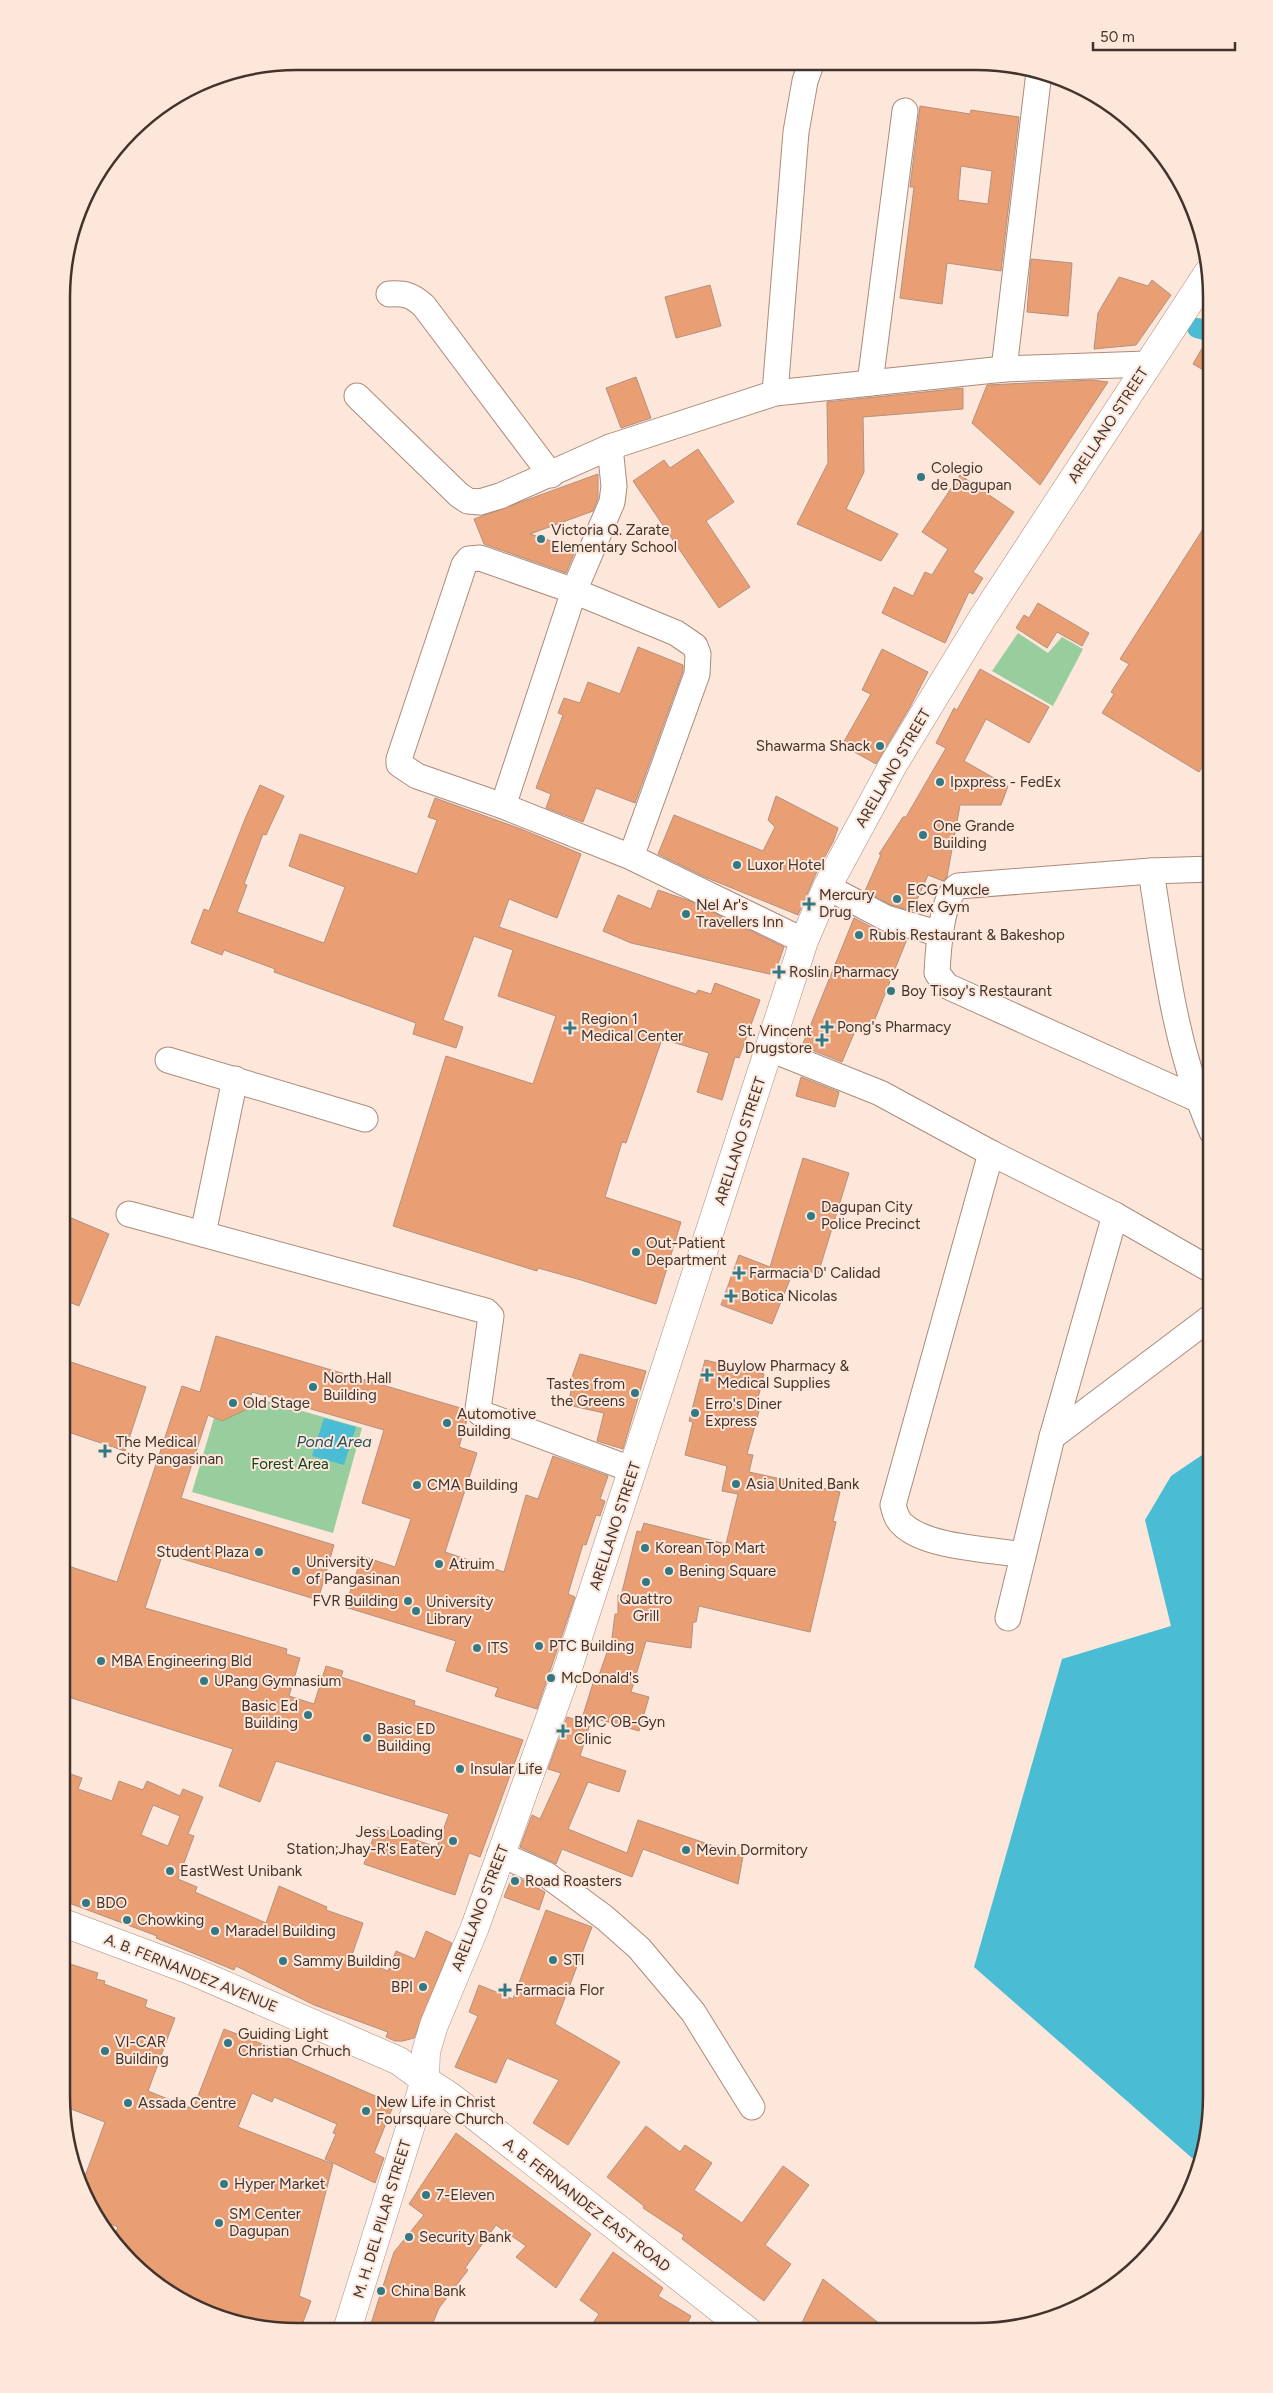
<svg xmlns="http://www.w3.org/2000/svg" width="1273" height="2393" font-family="Figtree,sans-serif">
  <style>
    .green { fill: #98ce9e }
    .water { fill: #4abcd4 }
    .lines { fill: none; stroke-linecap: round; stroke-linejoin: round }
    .canal { stroke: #4abcd4; stroke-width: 20 }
    .building { fill: #e99e73; stroke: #b3917f; fill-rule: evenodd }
    .minor-casing { stroke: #ac8b79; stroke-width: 27 }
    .major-casing { stroke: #ac8b79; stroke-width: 29 }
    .highway-casing { stroke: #ac8b79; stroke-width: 29 }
    .minor { stroke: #fff; stroke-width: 25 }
    .major { stroke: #fff; stroke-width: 28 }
    .highway { stroke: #fff; stroke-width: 28 }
    .poi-dot { fill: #327983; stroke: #fde6da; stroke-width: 2 }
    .labels { text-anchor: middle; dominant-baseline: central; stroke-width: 4; stroke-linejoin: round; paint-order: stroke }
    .street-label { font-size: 15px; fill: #42342c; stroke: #fde6da }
    .poi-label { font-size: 15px; fill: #42342c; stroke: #fde6da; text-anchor: start }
    .park-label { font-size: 15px; fill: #10411b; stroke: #fde6da }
    .water-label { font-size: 16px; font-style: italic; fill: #1d4e59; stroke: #fde6da }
    .rim { fill: none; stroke: #42342c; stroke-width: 2.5 }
  </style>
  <rect width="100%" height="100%" fill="#fde6da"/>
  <g class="green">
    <path d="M1018,633L1048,653L1062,637L1083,649L1053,706L992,671Z"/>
    <path d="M250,1396L362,1428L333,1533L192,1492L214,1418L222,1421L241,1411Z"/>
  </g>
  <g class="water">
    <path d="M324,1418L356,1427L344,1465L312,1456Z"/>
    <path d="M1211,1449V2112L1200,2161L1192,2158L974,1967L1062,1659L1171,1626L1145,1520L1171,1476Z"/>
  </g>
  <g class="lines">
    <path class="canal" d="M1197,328L1212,332"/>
  </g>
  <g class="building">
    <path d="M920,106L970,114L971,110L1019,117L1001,271L947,263L942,304L900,298L914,187H910ZM961,166L992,171L988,204L958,200Z"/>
    <path d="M1031,259L1072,263L1068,316L1027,312Z"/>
    <path d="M1119,277L1148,286L1152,280L1171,295L1136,345L1094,349L1098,313Z"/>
    <path d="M710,285L721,326L676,338L665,297Z"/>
    <path d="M1212,331V375L1193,364Z"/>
    <path d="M636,377L651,418L621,428L606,388Z"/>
    <path d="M1092,380L1108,382L1040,485L972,423L987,385Z"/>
    <path d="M963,388V409L863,417L864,472L846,509L898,534L881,561L797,524L828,463L827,402Z"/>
    <path d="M698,449L734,502L706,521L750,587L719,608L633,481L664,460L670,468Z"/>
    <path d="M598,474V498L593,511L530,534L576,549L566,573L484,544L474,519Z"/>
    <path d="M960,475L1014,512L973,572L983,578L973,594L969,592L945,643L882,613L894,587L913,596L925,572L932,575L948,549L922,532Z"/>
    <path d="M1212,515V750L1199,772L1102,713L1114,694L1111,692L1129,664L1120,659Z"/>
    <path d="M1038,603L1089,633L1082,646L1057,632L1047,648L1016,628L1024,615L1029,618Z"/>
    <path d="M638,647L683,665V671L635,803L596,788L583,822L546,808L551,794L536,788L563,715L558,713L564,698L580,703L588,682L620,694Z"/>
    <path d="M882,649L928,672L910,707L876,764L842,745L871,694L862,690Z"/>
    <path d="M980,669L1049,707L1029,743L986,719L964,761L1008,786L1001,805H960L947,877L943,881L928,875L912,911L891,905L865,891L881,855L879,854L903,817H906L946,748L936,743L954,708L957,710Z"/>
    <path d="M260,785L284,796L266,835L263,834L244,884L247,885L237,912L324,943L345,887L289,866L300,834L417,874L437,820L428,817L435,798L521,829L581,854L557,918L509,899L499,927L696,994L698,990L711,994L715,983L760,1000L739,1058L735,1057L722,1100L697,1092L709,1053L662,1039L626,1143L622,1142L605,1197L681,1222L656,1304L581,1280L538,1268L537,1271L393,1226L446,1056L533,1084L556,1016L498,996L513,950L474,936L443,1020L463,1027L456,1048L413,1034L416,1023L274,972L275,969L224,950L222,955L191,943L204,909L209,911L245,819Z"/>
    <path d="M776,796L838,828L833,842L818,869L798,915L705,877L658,854L674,815L763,851L775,827L768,820Z"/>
    <path d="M658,890L690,901L784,947L774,975L631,943L603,931L618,895L651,909Z"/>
    <path d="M854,918L879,931L907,939L871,1029L858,1024L842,1062L802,1046Z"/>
    <path d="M801,1077L839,1092L835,1107L796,1096Z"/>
    <path d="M803,1158L849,1173L818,1274L795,1267L772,1324L721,1305L739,1255L770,1267Z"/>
    <path d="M62,1214L109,1234L79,1306L62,1299Z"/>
    <path d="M216,1336L464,1409L467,1420L459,1447L477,1453L445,1552L504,1572L526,1495L538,1499L553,1456L608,1476L600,1499L605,1501L600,1516L596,1515L586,1545L583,1544L568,1594L575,1597L537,1709L495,1696L498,1688L446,1671L456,1641L345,1607L362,1556L395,1567L411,1519L362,1503L384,1430L252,1392L247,1409L222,1421L208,1415L181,1498L334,1545L318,1600L163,1553L145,1608L287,1649L286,1654L300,1658L289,1696L314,1704L326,1666L343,1671L341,1677L415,1701L414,1705L523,1740L480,1857L469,1853L455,1895L364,1864L377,1827L437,1847L449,1814L276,1761L260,1802L219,1786L233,1749L62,1695V1564L117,1582L182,1386L200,1392Z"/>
    <path d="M580,1354L646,1371L623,1449L597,1441L604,1413L568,1405L572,1386L569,1385Z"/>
    <path d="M62,1359L146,1387L125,1451L62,1430Z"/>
    <path d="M705,1360L764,1374L755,1410L759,1411L747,1454L753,1455L749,1472L840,1492L833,1521L836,1522L810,1632L699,1606L696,1622H693L691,1648L646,1641L631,1692L649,1697L639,1731L583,1715L594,1680L597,1681L612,1638L615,1614H618V1595L621,1596L637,1531L641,1532L644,1523L726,1544L738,1494L722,1491L727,1466L685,1455L693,1422L689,1421Z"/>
    <path d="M567,1717L590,1724L580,1756L626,1771L619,1792L588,1782L568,1829L627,1853L638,1820L743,1856L738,1884L643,1849L632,1877L562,1849L556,1864L520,1847L532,1815L540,1819L561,1773L548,1769Z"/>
    <path d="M62,1771L82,1778L78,1789L112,1801L119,1781L143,1790L147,1781L180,1796L183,1789L203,1797L188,1834L194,1836L178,1879L197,1887L195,1892L266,1923L279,1886L327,1907L326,1910L363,1923L352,1955L356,1956V1958L388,1971L396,1951L415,1959L426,1931L452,1943L414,2038L403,2041H395L386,2037L388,2032L314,2005L236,1966L234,1970L156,1938L157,1936L61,1900ZM153,1805L180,1816L168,1846L141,1835Z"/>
    <path d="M513,1875L545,1892L539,1910L504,1897Z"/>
    <path d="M546,1910L592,1927L555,2024L620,2062L568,2145L533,2123L559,2080L507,2058L496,2083L455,2067L478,2016L469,2012L479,1985L513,1999Z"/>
    <path d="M61,1961L98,1973L96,1979L105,1981L104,1984L147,2000L145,2007L175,2018L148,2091L193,2109L224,2029L270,2047L269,2050L394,2104L374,2153L384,2158L375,2183L325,2159L336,2134L333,2133L337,2124L274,2097L272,2102L252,2093L238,2127L333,2164L299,2296L311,2301L300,2330H266L206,2314L142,2274L113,2241L118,2227L97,2219L81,2187L105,2122L63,2106Z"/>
    <path d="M646,2126L680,2152L685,2145L712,2163L694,2190L742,2223L783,2166L809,2185L765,2245L791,2264L764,2301L682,2239L684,2235L643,2208L644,2206L607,2177Z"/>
    <path d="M456,2133L591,2234L556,2288L516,2257L526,2246L496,2225L465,2268L468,2270L439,2308L430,2330H369L394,2252L424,2215L409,2204Z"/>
    <path d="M613,2252L663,2288L658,2296L691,2316L683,2331H588L599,2314L580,2300Z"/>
    <path d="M823,2279L890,2332L798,2331Z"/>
  </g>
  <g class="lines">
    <defs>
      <g id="minor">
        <path d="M389,294C405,293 412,295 424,306L551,475"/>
        <path d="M1004,369L1039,72"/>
        <path d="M870,383L905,111"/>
        <path d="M775,393L796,132L805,81L811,64"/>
        <path d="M357,396L459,495L468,501L480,502L500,496L610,447L775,393L1004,369L1147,364"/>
        <path d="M503,806L574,591L612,502L614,486L610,447"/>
        <path d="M631,857L697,674L698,654L695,646L676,633L574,591L480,558L469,559L464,565L399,759V764L417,776L503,806L631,857L804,941"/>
        <path d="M1151,871C1165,960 1175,1049 1212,1132"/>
        <path d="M827,887L886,918L940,934"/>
        <path d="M770,1049L880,1093L991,1153L1115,1215L1211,1270"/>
        <path d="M168,1060L365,1119"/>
        <path d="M1197,1099L947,986L937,973C938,953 941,897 958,886L1151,871L1212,869"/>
        <path d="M991,1153L893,1505C895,1513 897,1520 903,1525C928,1548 990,1549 1023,1555"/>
        <path d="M129,1214L486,1311L491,1316L478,1409L480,1413L633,1470"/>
        <path d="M203,1234L235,1079"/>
        <path d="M1052,1437L1211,1317"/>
        <path d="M1008,1618L1052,1437L1115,1215"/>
        <path d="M500,1854L547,1875L605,1918L639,1948L693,2012L752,2107"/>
      </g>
      <path id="major" d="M61,1922L192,1971L399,2061L425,2080L347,2330"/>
      <path id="highway" d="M748,2331L451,2097L425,2080L426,2052L434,2025L475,1927L569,1665L804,941L827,887L893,765L983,617L1208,273"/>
    </defs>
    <use href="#minor" class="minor-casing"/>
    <use href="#major" class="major-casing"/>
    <use href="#highway" class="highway-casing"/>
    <use href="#minor" class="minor"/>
    <use href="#major" class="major"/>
    <use href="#highway" class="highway"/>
  </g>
  <g class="poi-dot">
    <circle cx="921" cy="477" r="5"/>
    <circle cx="541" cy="539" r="5"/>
    <circle cx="880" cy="746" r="5"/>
    <circle cx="940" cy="782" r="5"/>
    <circle cx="923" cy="835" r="5"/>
    <circle cx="737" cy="865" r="5"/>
    <circle cx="897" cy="899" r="5"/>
    <path d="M806.5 896.5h5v5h5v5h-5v5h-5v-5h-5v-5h5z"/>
    <circle cx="686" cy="914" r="5"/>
    <circle cx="859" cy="935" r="5"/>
    <path d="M776.5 964.5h5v5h5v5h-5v5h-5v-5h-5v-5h5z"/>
    <circle cx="891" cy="991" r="5"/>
    <path d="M824.5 1019.5h5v5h5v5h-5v5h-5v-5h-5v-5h5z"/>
    <path d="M567.5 1020.5h5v5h5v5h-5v5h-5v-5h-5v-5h5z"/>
    <path d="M819.5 1032.5h5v5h5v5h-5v5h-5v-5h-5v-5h5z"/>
    <circle cx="811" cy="1216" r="5"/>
    <circle cx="636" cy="1252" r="5"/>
    <path d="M736.5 1265.5h5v5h5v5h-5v5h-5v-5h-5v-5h5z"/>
    <path d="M728.5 1288.5h5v5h5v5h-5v5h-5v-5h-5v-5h5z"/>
    <path d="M704.5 1367.5h5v5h5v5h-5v5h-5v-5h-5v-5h5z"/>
    <circle cx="313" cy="1387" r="5"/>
    <circle cx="635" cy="1393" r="5"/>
    <circle cx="233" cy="1403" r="5"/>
    <circle cx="695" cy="1413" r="5"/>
    <circle cx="447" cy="1423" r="5"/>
    <path d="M102.5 1443.5h5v5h5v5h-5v5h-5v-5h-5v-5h5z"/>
    <circle cx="736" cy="1484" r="5"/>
    <circle cx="417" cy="1485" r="5"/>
    <circle cx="645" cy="1548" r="5"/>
    <circle cx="259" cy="1552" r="5"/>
    <circle cx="439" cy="1564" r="5"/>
    <circle cx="296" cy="1571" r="5"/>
    <circle cx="669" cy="1571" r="5"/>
    <circle cx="646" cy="1582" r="5"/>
    <circle cx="408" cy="1601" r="5"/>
    <circle cx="416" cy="1611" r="5"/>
    <circle cx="539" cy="1646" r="5"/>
    <circle cx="477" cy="1648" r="5"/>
    <circle cx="101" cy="1661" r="5"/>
    <circle cx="551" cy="1678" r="5"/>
    <circle cx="204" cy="1681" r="5"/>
    <circle cx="308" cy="1715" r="5"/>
    <path d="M560.5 1723.5h5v5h5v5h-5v5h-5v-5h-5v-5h5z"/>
    <circle cx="367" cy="1738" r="5"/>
    <circle cx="460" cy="1769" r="5"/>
    <circle cx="453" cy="1841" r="5"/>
    <circle cx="686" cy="1850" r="5"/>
    <circle cx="170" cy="1871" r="5"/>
    <circle cx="515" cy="1881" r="5"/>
    <circle cx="86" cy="1903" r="5"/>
    <circle cx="127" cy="1920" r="5"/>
    <circle cx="215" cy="1931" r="5"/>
    <circle cx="553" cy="1960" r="5"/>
    <circle cx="283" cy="1961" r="5"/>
    <circle cx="423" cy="1987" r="5"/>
    <path d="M502.5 1982.5h5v5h5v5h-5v5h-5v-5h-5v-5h5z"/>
    <circle cx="228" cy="2043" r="5"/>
    <circle cx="105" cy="2051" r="5"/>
    <circle cx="128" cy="2103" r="5"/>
    <circle cx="366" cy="2111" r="5"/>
    <circle cx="224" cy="2184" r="5"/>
    <circle cx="426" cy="2195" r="5"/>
    <circle cx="219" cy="2223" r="5"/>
    <circle cx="409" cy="2237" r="5"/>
    <circle cx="381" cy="2291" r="5"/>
  </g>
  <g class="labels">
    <g class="street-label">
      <text transform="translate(1108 425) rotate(-57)">ARELLANO STREET</text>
      <text transform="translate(893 768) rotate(-60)">ARELLANO STREET</text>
      <text transform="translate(740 1141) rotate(-72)">ARELLANO STREET</text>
      <text transform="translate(615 1526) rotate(-72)">ARELLANO STREET</text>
      <text transform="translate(480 1908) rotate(-69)">ARELLANO STREET</text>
      <text transform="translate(191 1973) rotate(22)">A. B. FERNANDEZ AVENUE</text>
      <text transform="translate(587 2205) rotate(38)">A. B. FERNANDEZ EAST ROAD</text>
      <text transform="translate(382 2219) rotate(-73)">M. H. DEL PILAR STREET</text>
    </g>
    <g class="poi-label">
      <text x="931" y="468">Colegio<tspan x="931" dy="17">de Dagupan</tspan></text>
      <text x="551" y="530">Victoria Q. Zarate<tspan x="551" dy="17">Elementary School</tspan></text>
      <text x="870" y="746" text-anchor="end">Shawarma Shack</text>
      <text x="950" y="782">Ipxpress - FedEx</text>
      <text x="933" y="826">One Grande<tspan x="933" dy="17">Building</tspan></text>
      <text x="747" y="865">Luxor Hotel</text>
      <text x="907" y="890">ECG Muxcle<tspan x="907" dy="17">Flex Gym</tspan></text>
      <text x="819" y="895">Mercury<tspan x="819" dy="17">Drug</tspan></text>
      <text x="696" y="905">Nel Ar's<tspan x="696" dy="17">Travellers Inn</tspan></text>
      <text x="869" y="935">Rubis Restaurant &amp; Bakeshop</text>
      <text x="789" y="972">Roslin Pharmacy</text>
      <text x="901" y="991">Boy Tisoy's Restaurant</text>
      <text x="581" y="1019">Region 1<tspan x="581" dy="17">Medical Center</tspan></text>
      <text x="837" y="1027">Pong's Pharmacy</text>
      <text x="812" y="1031" text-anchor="end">St. Vincent<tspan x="812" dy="17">Drugstore</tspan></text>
      <text x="821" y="1207">Dagupan City<tspan x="821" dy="17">Police Precinct</tspan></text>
      <text x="646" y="1243">Out-Patient<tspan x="646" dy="17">Department</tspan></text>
      <text x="749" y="1273">Farmacia D' Calidad</text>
      <text x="741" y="1296">Botica Nicolas</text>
      <text x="717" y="1366">Buylow Pharmacy &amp;<tspan x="717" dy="17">Medical Supplies</tspan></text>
      <text x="323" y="1378">North Hall<tspan x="323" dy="17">Building</tspan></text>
      <text x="625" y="1384" text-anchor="end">Tastes from<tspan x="625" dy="17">the Greens</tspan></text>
      <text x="243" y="1403">Old Stage</text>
      <text x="705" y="1404">Erro's Diner<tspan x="705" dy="17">Express</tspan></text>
      <text x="457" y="1414">Automotive<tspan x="457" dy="17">Building</tspan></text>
      <text x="116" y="1442">The Medical<tspan x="116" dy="17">City Pangasinan</tspan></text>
      <text x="746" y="1484">Asia United Bank</text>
      <text x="427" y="1485">CMA Building</text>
      <text x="655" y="1548">Korean Top Mart</text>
      <text x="249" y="1552" text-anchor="end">Student Plaza</text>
      <text x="306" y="1562">University<tspan x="306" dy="17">of Pangasinan</tspan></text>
      <text x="449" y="1564">Atruim</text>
      <text x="679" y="1571">Bening Square</text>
      <text x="646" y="1599" text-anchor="middle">Quattro<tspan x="646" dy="17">Grill</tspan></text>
      <text x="398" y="1601" text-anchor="end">FVR Building</text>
      <text x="426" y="1602">University<tspan x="426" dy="17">Library</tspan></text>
      <text x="549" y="1646">PTC Building</text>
      <text x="487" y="1648">ITS</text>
      <text x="111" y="1661">MBA Engineering Bld</text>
      <text x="561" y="1678">McDonald's</text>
      <text x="214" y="1681">UPang Gymnasium</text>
      <text x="298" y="1706" text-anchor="end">Basic Ed<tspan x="298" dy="17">Building</tspan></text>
      <text x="574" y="1722">BMC OB-Gyn<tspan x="574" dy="17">Clinic</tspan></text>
      <text x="377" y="1729">Basic ED<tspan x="377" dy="17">Building</tspan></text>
      <text x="470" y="1769">Insular Life</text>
      <text x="443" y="1832" text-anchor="end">Jess Loading<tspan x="443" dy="17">Station;Jhay-R's Eatery</tspan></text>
      <text x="696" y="1850">Mevin Dormitory</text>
      <text x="180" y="1871">EastWest Unibank</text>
      <text x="525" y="1881">Road Roasters</text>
      <text x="96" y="1903">BDO</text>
      <text x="137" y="1920">Chowking</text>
      <text x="225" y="1931">Maradel Building</text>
      <text x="563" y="1960">STI</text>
      <text x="293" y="1961">Sammy Building</text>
      <text x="413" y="1987" text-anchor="end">BPI</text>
      <text x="515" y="1990">Farmacia Flor</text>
      <text x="238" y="2034">Guiding Light<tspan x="238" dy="17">Christian Crhuch</tspan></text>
      <text x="115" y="2042">VI-CAR<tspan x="115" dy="17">Building</tspan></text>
      <text x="376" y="2102">New Life in Christ<tspan x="376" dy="17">Foursquare Church</tspan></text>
      <text x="138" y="2103">Assada Centre</text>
      <text x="234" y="2184">Hyper Market</text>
      <text x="436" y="2195">7-Eleven</text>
      <text x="229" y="2214">SM Center<tspan x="229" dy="17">Dagupan</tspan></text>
      <text x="419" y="2237">Security Bank</text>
      <text x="391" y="2291">China Bank</text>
    </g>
    <g class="park-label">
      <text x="290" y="1464">Forest Area</text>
    </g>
    <g class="water-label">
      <text x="334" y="1441">Pond Area</text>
    </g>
  </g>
  <path d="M0 0H1273V2393H0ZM297 70H976A227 227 0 0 1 1203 297V2096A227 227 0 0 1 976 2323H297A227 227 0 0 1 70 2096V297A227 227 0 0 1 297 70Z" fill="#fde6da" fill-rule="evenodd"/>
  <path class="rim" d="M297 70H976A227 227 0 0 1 1203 297V2096A227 227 0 0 1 976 2323H297A227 227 0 0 1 70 2096V297A227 227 0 0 1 297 70Z"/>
  <path d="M1093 42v8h142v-8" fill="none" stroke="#42342c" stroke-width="2.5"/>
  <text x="1100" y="42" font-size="15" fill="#42342c" stroke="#fde6da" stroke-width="4" paint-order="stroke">50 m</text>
</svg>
